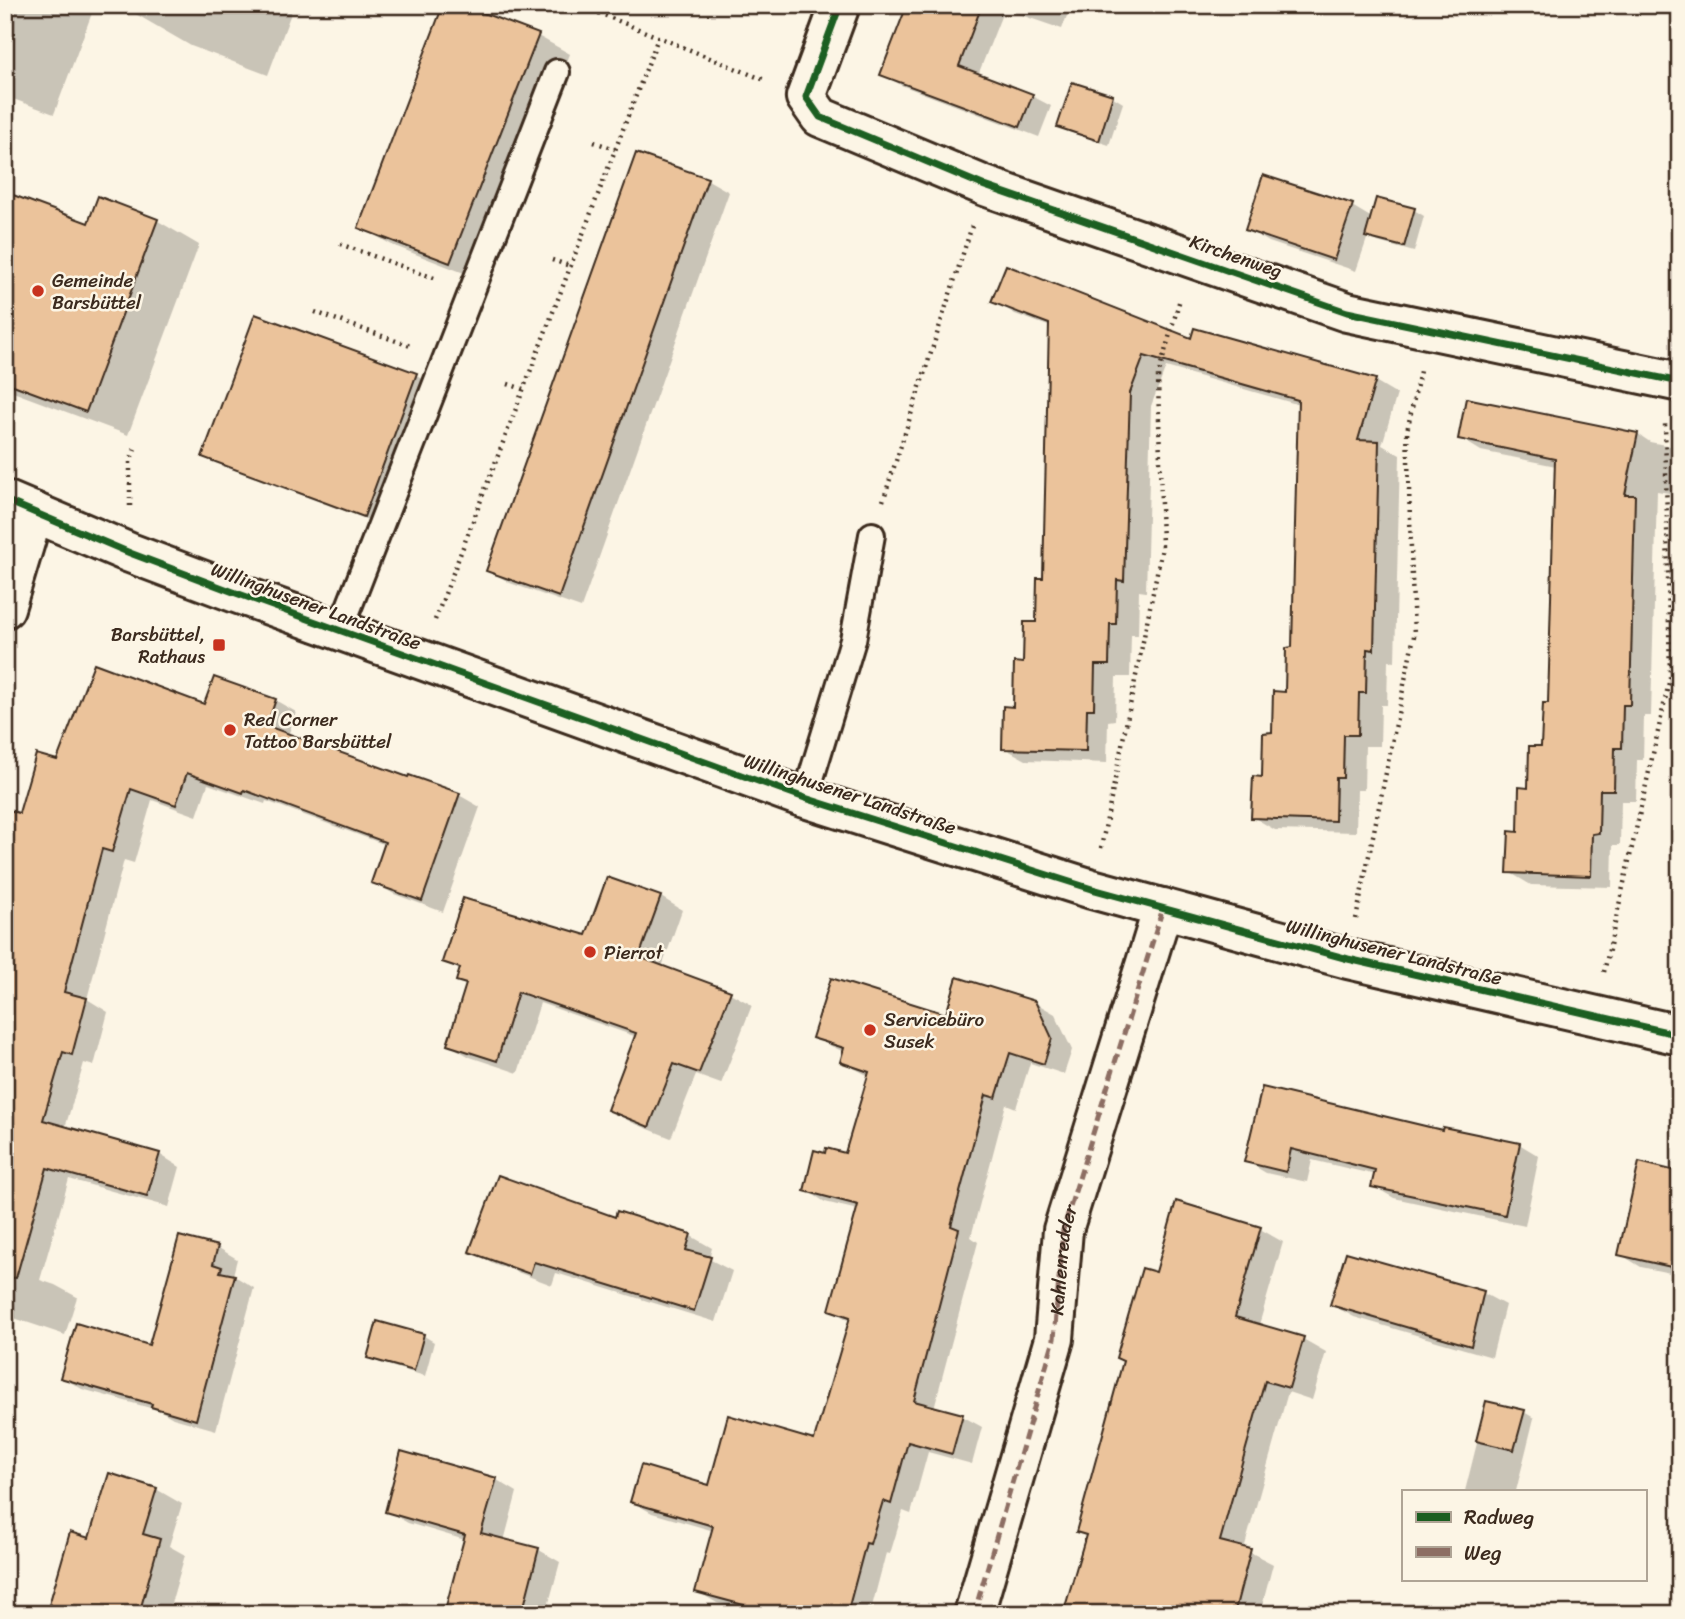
<svg xmlns="http://www.w3.org/2000/svg" width="1685" height="1619" font-family="Sriracha,sans-serif">
  <style>
    .shadow { fill: #0003 }
    .building { fill: #ebc39b; stroke: #3b2a1e; stroke-width: 2 }
    .lines { fill: none; stroke-linecap: round; stroke-linejoin: round }
    .service-casing { stroke: #3b2a1e; stroke-width: 30 }
    .minor-casing { stroke: #3b2a1e; stroke-width: 44 }
    .tertiary-casing { stroke: #3b2a1e; stroke-width: 44 }
    .path { stroke: #3b2a1e; stroke-width: 4.5; stroke-dasharray: 2 5; stroke-linecap: butt }
    .service { stroke: #fcf5e5; stroke-width: 24 }
    .minor { stroke: #fcf5e5; stroke-width: 38 }
    .tertiary { stroke: #fcf5e5; stroke-width: 38 }
    .quiet { stroke: #8d6e63; stroke-width: 5; stroke-dasharray: 10 5; stroke-linecap: butt }
    .cycleway-casing { stroke: #fcf5e5; stroke-width: 11 }
    .cycleway { stroke: #1b5e20; stroke-width: 7 }
    .poi-dot { fill: #c8321e; stroke: #fcf5e5; stroke-width: 2.5 }
    .labels { text-anchor: middle; dominant-baseline: central; stroke-width: 5; stroke-linejoin: round; paint-order: stroke }
    .street-label { font-size: 19px; fill: #3b2a1e; stroke: #fcf5e5 }
    .poi-label { font-size: 19px; fill: #3b2a1e; stroke: #fcf5e5; text-anchor: start }
  </style>
  <rect width="100%" height="100%" fill="#fcf5e5"/>
  <filter id="ink" filterUnits="userSpaceOnUse"><feTurbulence type="fractalNoise" baseFrequency=".0143" numOctaves="2"/><feDisplacementMap in="SourceGraphic" scale="14" xChannelSelector="R" yChannelSelector="G"/><feConvolveMatrix kernelMatrix="1 2 1 2 8 2 1 2 1" color-interpolation-filters="sRGB"/></filter>
  <g filter="url(#ink)">
    <g class="shadow">
      <path d="M5,5H95L54,114L5,96Z"/>
      <path d="M137,5H294L268,75L191,46L134,13Z"/>
      <path d="M908,5H1071L1062,29L1004,9L978,75L1032,96L1051,106L1039,137L901,85L882,74Z"/>
      <path d="M538,36L570,54L482,280L392,245L360,227Z"/>
      <path d="M1073,84L1113,97L1123,103L1109,145L1069,132L1059,126Z"/>
      <path d="M637,155L708,180L729,192L581,608L510,583L489,570Z"/>
      <path d="M5,194L89,225L99,199L158,221L199,245L128,435L5,389Z"/>
      <path d="M1352,206L1372,218L1414,210L1424,216L1414,252L1378,242L1368,236L1356,271L1269,242L1247,229Z"/>
      <path d="M994,301L1192,340L1375,381L1397,394L1382,445L1400,455L1395,662L1388,661L1387,705H1381L1380,746H1365L1364,790H1357L1356,832L1275,830L1253,817L1273,734L1287,693L1294,649L1300,405L1166,367L1151,406L1146,592L1139,591L1138,635H1131L1130,677H1116L1115,720L1108,721L1107,763L1026,760L1004,748L1025,665L1038,624L1044,580L1051,327L1015,314Z"/>
      <path d="M416,375L426,381L374,522L215,463L204,457Z"/>
      <path d="M1638,434L1650,442L1680,448V495L1657,491L1651,716H1644L1643,760H1637L1636,801H1621L1620,845H1613L1612,887L1531,885L1509,872L1529,789L1543,747L1550,704L1556,466L1481,451L1460,438Z"/>
      <path d="M275,700L296,712L288,736L459,795L480,807L443,912L394,894L373,882L386,845L266,801L265,804L208,784L197,816L152,800L134,863L124,860L87,999L108,1012L94,1066L84,1063L65,1128L159,1154L180,1167L169,1207L69,1179L40,1280L55,1285L77,1297L65,1335L5,1315V955L20,815L205,707Z"/>
      <path d="M661,897L682,910L662,967L730,993L752,1005L721,1084L696,1075L671,1138L631,1122L609,1110L637,1037L540,1003L518,1073L470,1057L449,1045L467,985L458,980L461,971L445,961L587,937Z"/>
      <path d="M1034,1002L1055,1014L1072,1050L1064,1074L1030,1063L1016,1108L1006,1104L971,1237L978,1242L934,1408L962,1416L982,1427L972,1464L928,1452L911,1514L903,1511L890,1554L886,1553L870,1614H742L744,1610L717,1603L697,1591L714,1531L652,1513L632,1502L710,1488L815,1442L850,1321L831,1310L858,1210L825,1202L806,1190L846,1155L869,1076L842,1062L844,1052L814,1038Z"/>
      <path d="M1263,1089L1443,1132L1519,1144L1539,1156L1525,1226L1394,1198L1373,1186L1376,1175L1312,1160L1307,1182L1266,1173L1246,1161Z"/>
      <path d="M1680,1173V1275L1641,1267L1620,1254Z"/>
      <path d="M618,1213L691,1236L712,1248L709,1259L732,1271L716,1322L556,1273L552,1285L493,1263L471,1251L616,1220Z"/>
      <path d="M1260,1229L1283,1242L1259,1325L1303,1339L1326,1352L1312,1400L1288,1392L1244,1549L1273,1564L1260,1614H1065L1088,1536L1078,1531L1158,1274Z"/>
      <path d="M217,1247L237,1259L233,1275L254,1288L216,1430L173,1418L161,1411L82,1389L62,1377L150,1347Z"/>
      <path d="M1483,1293L1505,1305L1492,1357L1354,1317L1332,1305Z"/>
      <path d="M424,1336L434,1342L425,1376L380,1363L369,1357Z"/>
      <path d="M1680,1389V1429L1670,1423Z"/>
      <path d="M1487,1403L1524,1412L1534,1418L1516,1491H1465Z"/>
      <path d="M403,1453L497,1480L517,1492L504,1541L539,1550L560,1562L546,1614H445L465,1540L408,1523L387,1511Z"/>
      <path d="M156,1489L182,1504L169,1546L185,1555L168,1614H49L71,1534L90,1540Z"/>
    </g>
    <g class="building">
      <path d="M443,5H462L539,34L450,263L358,228Z"/>
      <path d="M907,5H982L959,66L1033,94L1020,127L880,75Z"/>
      <path d="M1072,82L1113,95L1099,141L1057,127Z"/>
      <path d="M636,153L708,178L559,597L486,571Z"/>
      <path d="M1263,175L1353,204L1334,260L1245,230Z"/>
      <path d="M5,192L88,223L98,196L158,219L86,412L5,382Z"/>
      <path d="M1376,198L1415,208L1404,247L1365,237Z"/>
      <path d="M1006,265L1191,338L1194,328L1376,379L1358,440L1379,441L1374,650L1367,649L1366,693H1359L1358,735H1344L1343,778H1336L1335,821L1251,818L1253,776L1262,777L1263,733L1272,732L1273,691L1285,692L1286,648L1292,647L1298,400L1144,356L1130,393L1124,581L1117,580L1116,624H1110L1109,665H1095L1094,709H1087L1086,751L1002,749L1003,706L1013,707L1014,662L1023,663L1024,622H1036L1037,578H1043L1049,324L991,302Z"/>
      <path d="M255,314L417,373L364,517L202,457Z"/>
      <path d="M1466,398L1638,433L1625,495H1635L1630,705H1623L1622,748H1615L1614,790H1600L1599,833L1592,834L1591,876L1507,873L1509,831L1518,832L1519,787L1528,788L1529,746H1541L1543,703H1548L1555,459L1458,439Z"/>
      <path d="M94,663L204,704L214,677L276,699L267,726L408,777L409,775L460,793L422,901L371,883L385,842L244,790L243,793L187,773L176,805L131,789L112,852L102,849L64,992L87,998L72,1055L63,1052L43,1120L160,1153L147,1196L47,1168L16,1278L5,1277V809L19,813L36,754L57,760Z"/>
      <path d="M607,877L661,896L639,957L731,991L699,1073L674,1064L649,1127L607,1110L636,1033L518,992L497,1061L447,1045L466,984L456,981L460,968L442,962L463,898L586,935Z"/>
      <path d="M957,977L1035,1001L1052,1038L1044,1064L1010,1053L996,1098L986,1095L951,1226L959,1229L914,1401L963,1414L952,1454L908,1442L891,1504L883,1501L870,1544L866,1543L847,1614H777L695,1592L713,1526L630,1502L641,1465L709,1485L728,1415L814,1440L850,1317L829,1310L858,1205L804,1191L814,1150L825,1153L826,1148L845,1153L869,1072L840,1062L844,1048L812,1038L831,978L946,1014Z"/>
      <path d="M1262,1087L1442,1130L1443,1127L1520,1143L1505,1215L1371,1187L1375,1170L1291,1149L1286,1172L1244,1162Z"/>
      <path d="M1639,1162L1680,1172V1269L1618,1255Z"/>
      <path d="M498,1175L615,1217L617,1211L691,1234L686,1250L711,1257L694,1311L534,1262L530,1274L469,1252Z"/>
      <path d="M1176,1201L1261,1227L1235,1317L1304,1337L1289,1388L1265,1381L1220,1541L1251,1549L1234,1614H1063L1086,1535L1076,1532L1123,1361L1116,1358L1142,1268L1156,1272Z"/>
      <path d="M179,1236L218,1246L213,1264L222,1267L220,1272L235,1275L196,1420L151,1407L152,1404L60,1378L76,1323L149,1345Z"/>
      <path d="M1346,1252L1484,1291L1471,1346L1330,1305Z"/>
      <path d="M377,1321L424,1334L414,1371L367,1358Z"/>
      <path d="M1486,1401L1525,1410L1514,1450L1476,1441Z"/>
      <path d="M401,1451L497,1478L481,1533L539,1548L522,1614H444L465,1535L385,1512Z"/>
      <path d="M109,1473L157,1488L143,1534L160,1539L139,1614H80L49,1605L70,1532L89,1538Z"/>
    </g>
    <g class="lines">
      <defs>
        <g id="service">
          <path d="M340,630L557,72"/>
          <path d="M805,798L853,640L872,535"/>
        </g>
        <g id="minor">
          <path d="M840,5L806,97L820,117L985,186L1347,312L1680,382"/>
          <path d="M5,608L34,512"/>
          <path id="s1" d="M974,1614L1054,1339L1063,1230L1163,908"/>
        </g>
        <path id="tertiary" d="M5,500L130,553L236,593L805,798L1092,889L1348,959L1680,1035"/>
      </defs>
      <use href="#service" class="service-casing"/>
      <use href="#minor" class="minor-casing"/>
      <use href="#tertiary" class="tertiary-casing"/>
      <g class="path">
        <path d="M579,5L767,81"/>
        <path d="M594,142L615,149"/>
        <path d="M340,244L437,279"/>
        <path d="M552,260L570,266"/>
        <path d="M315,312L413,347"/>
        <path d="M508,384L523,389"/>
        <path d="M883,501L972,226"/>
        <path d="M130,506V462L135,448"/>
        <path d="M435,620L658,38"/>
        <path d="M1101,848L1162,548L1158,376L1180,299"/>
        <path d="M1356,919L1414,636L1407,431L1420,371"/>
        <path d="M1604,972L1670,678L1665,422"/>
      </g>
      <use href="#service" class="service"/>
      <use href="#minor" class="minor"/>
      <use href="#tertiary" class="tertiary"/>
      <path class="quiet" d="M974,1614L1054,1339L1063,1230L1163,908"/>
      <defs>
        <g id="cycleway">
          <path d="M840,5L806,97L820,117L985,186L1347,312L1680,382"/>
          <path d="M5,500L130,553L236,593L805,798L1092,889L1348,959L1680,1035"/>
        </g>
      </defs>
      <use href="#cycleway" class="cycleway-casing"/>
      <use href="#cycleway" class="cycleway"/>
    </g>
  </g>
  <g class="poi-dot">
    <circle cx="38" cy="291" r="7"/>
    <rect x="212" y="638" width="14" height="14" rx="3.5"/>
    <circle cx="230" cy="730" r="7"/>
    <circle cx="590" cy="952" r="7"/>
    <circle cx="870" cy="1030" r="7"/>
  </g>
  <g class="labels">
    <g class="street-label">
      <text transform="translate(1236 256) rotate(19)">Kirchenweg</text>
      <text transform="translate(316 606) rotate(20)">Willinghusener Landstraße</text>
      <text transform="translate(850 794) rotate(18)">Willinghusener Landstraße</text>
      <text transform="translate(1394 952) rotate(14)">Willinghusener Landstraße</text>
      <text stroke="none"><textPath href="#s1" startOffset="366">Kahlenredder</textPath></text>
    </g>
    <g class="poi-label">
      <text x="52" y="280">Gemeinde<tspan x="52" dy="22">Barsbüttel</tspan></text>
      <text x="205" y="634" text-anchor="end">Barsbüttel,<tspan x="205" dy="22">Rathaus</tspan></text>
      <text x="244" y="719">Red Corner<tspan x="244" dy="22">Tattoo Barsbüttel</tspan></text>
      <text x="604" y="952">Pierrot</text>
      <text x="884" y="1019">Servicebüro<tspan x="884" dy="22">Susek</tspan></text>
    </g>
  </g>
  <rect width="1685" height="1619" fill="none" stroke="#fcf5e5" stroke-width="28"/>
  <rect x="14" y="14" width="1657" height="1591" fill="none" stroke="#3b2a1e" stroke-width="2.5" filter="url(#ink)"/>
  <rect x="1402" y="1490" width="245" height="91" fill="#fcf5e5" stroke="#afa495" stroke-width="2"/>
  <rect x="1416" y="1512" width="35" height="10" fill="#1b5e20" stroke="#afa495" stroke-width="2"/>
  <text x="1464" y="1524" font-size="21" fill="#3b2a1e">Radweg</text>
  <rect x="1416" y="1547" width="35" height="10" fill="#8d6e63" stroke="#afa495" stroke-width="2"/>
  <text x="1464" y="1560" font-size="21" fill="#3b2a1e">Weg</text>
</svg>
